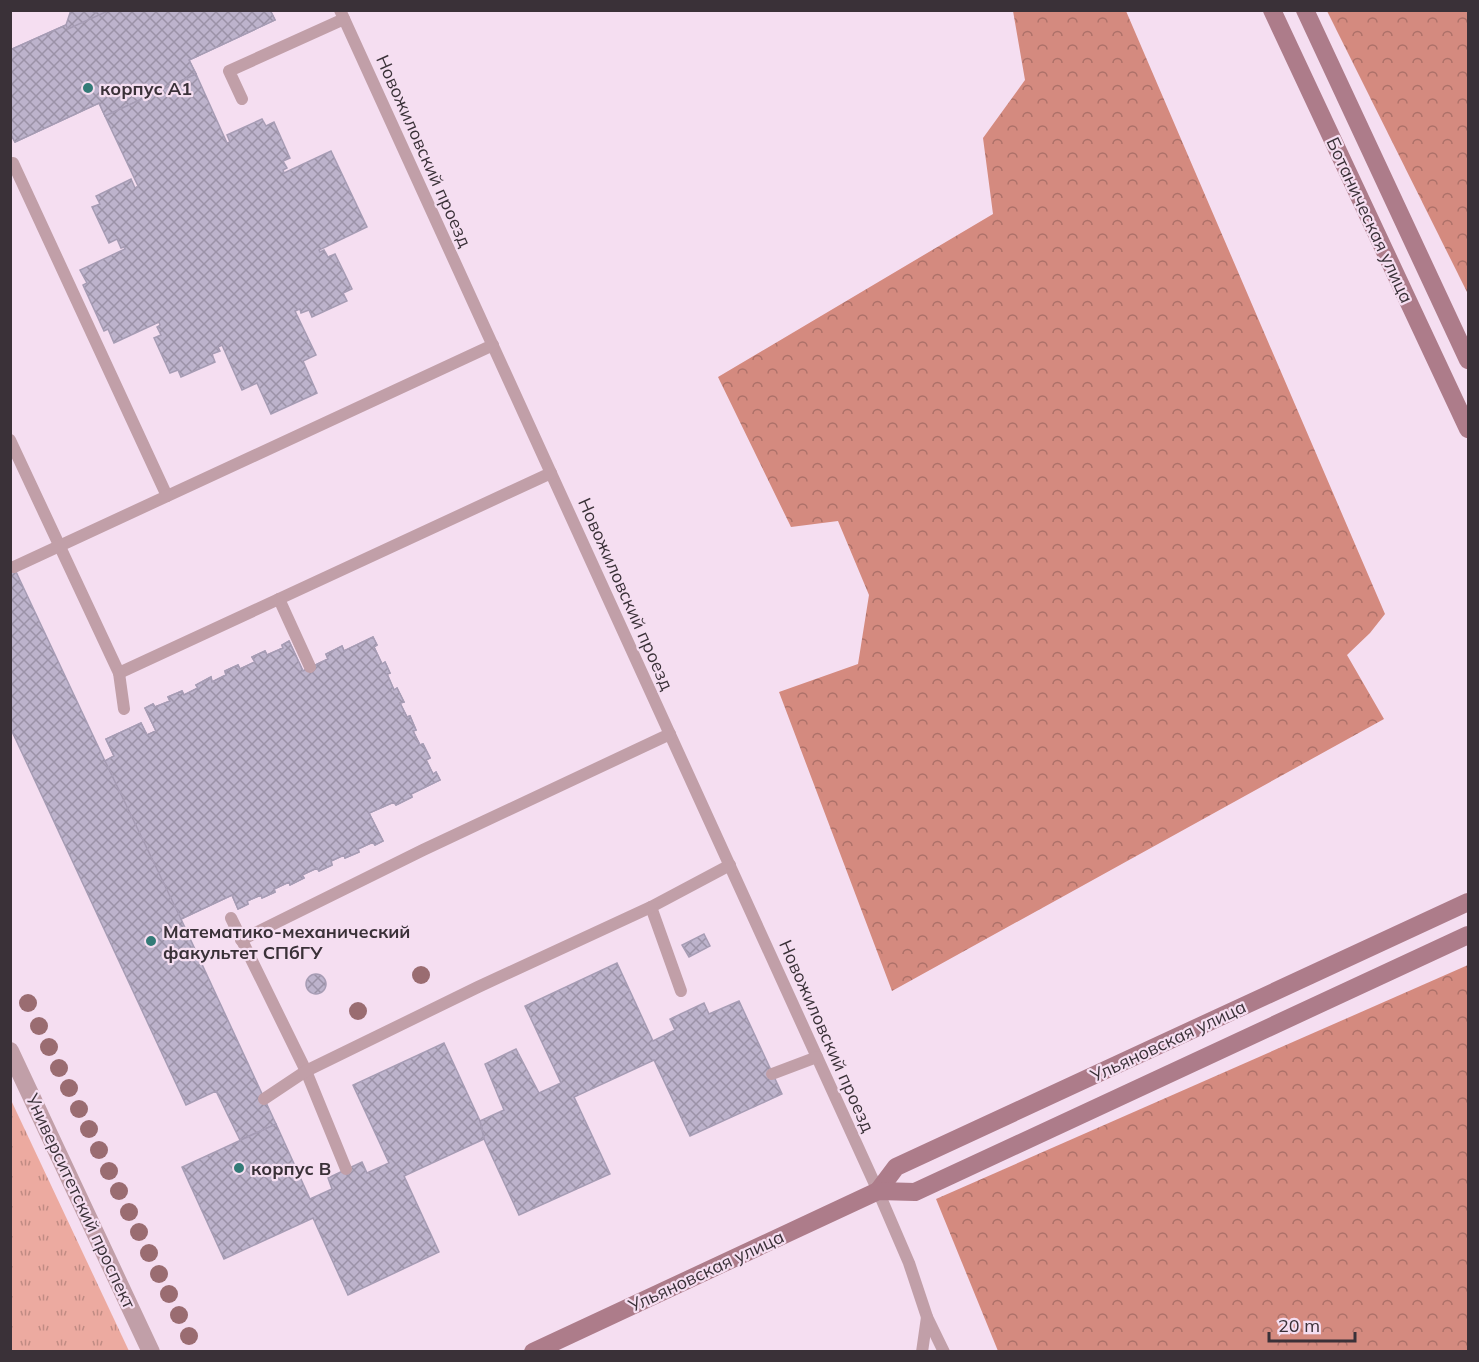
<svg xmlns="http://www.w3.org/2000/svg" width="1479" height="1362" font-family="Mulish,sans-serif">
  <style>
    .grass { fill: url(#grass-tufts) }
    .forest { fill: url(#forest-crowns) }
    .building { fill: url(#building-cross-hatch); stroke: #a69cb4; stroke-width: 1.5 }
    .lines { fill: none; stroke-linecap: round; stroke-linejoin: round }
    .lane { stroke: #c19fa8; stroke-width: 12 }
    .street { stroke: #c19fa8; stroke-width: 18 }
    .secondary { stroke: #ad7c8a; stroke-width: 18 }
    .tree { fill: #9a6c71 }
    .poi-dot { fill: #337b77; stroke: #f5def1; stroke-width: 2 }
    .labels { text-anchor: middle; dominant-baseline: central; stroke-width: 4.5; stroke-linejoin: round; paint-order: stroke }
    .poi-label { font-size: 18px; font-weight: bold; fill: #3a3138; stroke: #f5def1; text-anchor: start }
    .street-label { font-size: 18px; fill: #3a3138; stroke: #f5def1 }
  </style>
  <defs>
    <pattern id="grass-tufts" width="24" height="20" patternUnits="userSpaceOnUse" patternTransform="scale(1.5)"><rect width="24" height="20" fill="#ecaaa0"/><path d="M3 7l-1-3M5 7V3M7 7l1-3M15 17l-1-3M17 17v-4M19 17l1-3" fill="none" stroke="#c08b83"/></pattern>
    <pattern id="forest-crowns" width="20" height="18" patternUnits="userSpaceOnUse" patternTransform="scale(1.5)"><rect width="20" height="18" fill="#d48a7f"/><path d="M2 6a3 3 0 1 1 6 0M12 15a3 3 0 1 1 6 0" fill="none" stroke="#ad7169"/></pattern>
    <pattern id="building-cross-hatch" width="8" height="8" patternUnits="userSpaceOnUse" patternTransform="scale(1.5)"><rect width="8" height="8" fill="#bdb3cc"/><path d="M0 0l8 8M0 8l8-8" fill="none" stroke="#9b92a7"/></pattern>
  </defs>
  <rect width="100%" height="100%" fill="#f5def1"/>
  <path class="grass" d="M10,1098L129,1351H11Z"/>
  <g class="forest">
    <path d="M1013,11H1126L1385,614L1370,633L1347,655L1384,719L892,991L779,692L858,664L869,595L838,521L791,527L718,377L993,214L983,138L1025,80Z"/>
    <path d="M1327,11H1468V294Z"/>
    <path d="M1468,965V1351H998L936,1199Z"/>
  </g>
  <g class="building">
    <path d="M71,10H89L96,13L97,10H270L275,20L189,60L196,74L105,116L99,103L15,142L10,133V50L66,25Z"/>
    <path d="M110,10H270L275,20L189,60L196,74L105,116L99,103L15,142L10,133V50L66,25L68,29Z"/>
    <path d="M196,74L227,143L230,142L227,135L262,119L266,126L274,122L290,158L283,161L287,168L283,170L284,173L331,151L367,227L319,250L320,252L324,250L328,257L335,254L352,289L343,293L347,301L312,317L309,310L301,313L300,309L295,311L316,355L303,361L317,393L271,414L257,383L242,390L222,345L218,347L220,351L212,354L215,362L181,377L178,370L170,373L154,338L161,335L157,327L160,325L159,322L114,343L108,329L104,331L83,285L87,283L80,270L125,249L124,247L121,248L117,239L109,243L92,207L100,204L96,196L131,179L135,188L138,186L105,116Z"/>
    <path d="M10,559L105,761L114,756L106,739L141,723L147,735L156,731L145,708L153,704L155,707L170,701L168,697L182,691L184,695L198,688L196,685L211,677L212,682L226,675L225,671L238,665L240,669L255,662L252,657L265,651L267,655L283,648L282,645L289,641L303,671L328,659L326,654L342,646L344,651L373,637L377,645L374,647L382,664L385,662L390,673L387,674L394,690L397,688L404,702L400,703L407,717L410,716L416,730L413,731L420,745L423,744L430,758L426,760L433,774L436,772L440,780L411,794L412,797L396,805L394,802L369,813L383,841L375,845L373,842L358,849L359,852L345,858L344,855L331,861L332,865L319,871L317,868L302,875L304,878L290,885L289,882L274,889L275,892L262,898L261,895L247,901L248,904L238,909L232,895L181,919L276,1124L240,1140L216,1091L186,1105L10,727Z"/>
    <path d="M373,637L377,645L374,647L382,664L385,662L390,673L387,674L394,690L397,688L404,702L400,703L407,717L410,716L416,730L413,731L420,745L423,744L430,758L426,760L433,774L436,772L440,780L411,794L412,797L396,805L394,802L369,813L383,841L375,845L373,842L358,849L359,852L345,858L344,855L331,861L332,865L319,871L317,868L302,875L304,878L290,885L289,882L274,889L275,892L262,898L261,895L247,901L248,904L238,909L232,895L181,919L105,761L114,756L106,739L141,723L147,735L156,731L145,708L153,704L155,707L170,701L168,697L182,691L184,695L198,688L196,685L211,677L212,682L226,675L225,671L238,665L240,669L255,662L252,657L265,651L267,655L283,648L282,645L289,641L303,671L328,659L326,654L342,646L344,651Z"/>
    <path d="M704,934L710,946L689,957L682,945Z"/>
    <path d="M617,963L653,1041L675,1030L670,1019L704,1003L709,1014L739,1001L782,1094L690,1136L654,1060L574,1097L610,1174L519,1215L484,1139L480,1121L504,1110L485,1064L516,1049L539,1093L561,1083L525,1006Z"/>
    <circle cx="316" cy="984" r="10"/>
    <path d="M444,1043L480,1121L484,1139L404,1176L439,1252L348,1295L313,1218L224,1259L182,1167L276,1124L310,1199L332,1189L328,1178L362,1162L367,1173L389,1163L353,1085Z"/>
  </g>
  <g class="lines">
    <g class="lane">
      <path d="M340,10L878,1191L909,1263L927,1317L944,1352"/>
      <path d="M242,99L229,71L344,19"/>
      <path d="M10,164L13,163L167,496"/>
      <path d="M10,440L119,673L124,709"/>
      <path d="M14,567L493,345"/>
      <path d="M279,599L310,667"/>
      <path d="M119,673L551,473"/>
      <path d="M651,907L681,991"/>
      <path d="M231,918L306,1071L346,1169"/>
      <path d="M241,940L423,850L670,734"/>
      <path d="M772,1074L817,1057"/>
      <path d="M264,1099L306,1071L478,987L651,907L730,865"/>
      <path d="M922,1352L927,1317"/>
    </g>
    <path class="street" d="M10,1051L151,1352"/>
    <g class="secondary">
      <path d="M1272,10L1468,429"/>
      <path d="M1305,10L1468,360"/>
      <path d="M878,1191L896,1167L1468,902"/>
      <path d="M533,1352L878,1191L915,1192L1468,935"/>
    </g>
  </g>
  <g class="tree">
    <circle cx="421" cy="975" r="9"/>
    <circle cx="28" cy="1003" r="9"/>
    <circle cx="358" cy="1011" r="9"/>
    <circle cx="39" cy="1026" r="9"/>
    <circle cx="49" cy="1047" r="9"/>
    <circle cx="59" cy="1068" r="9"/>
    <circle cx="69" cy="1088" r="9"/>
    <circle cx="79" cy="1109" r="9"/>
    <circle cx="89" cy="1129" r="9"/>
    <circle cx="99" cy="1150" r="9"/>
    <circle cx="109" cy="1171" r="9"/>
    <circle cx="119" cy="1191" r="9"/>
    <circle cx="129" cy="1212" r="9"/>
    <circle cx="139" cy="1232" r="9"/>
    <circle cx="149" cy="1253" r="9"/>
    <circle cx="159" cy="1274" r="9"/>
    <circle cx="169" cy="1294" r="9"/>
    <circle cx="179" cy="1315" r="9"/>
    <circle cx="189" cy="1336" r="9"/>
  </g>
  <g class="poi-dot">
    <circle cx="88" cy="88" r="6"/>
    <circle cx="151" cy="941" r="6"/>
    <circle cx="239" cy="1168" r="6"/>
  </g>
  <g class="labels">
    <g class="poi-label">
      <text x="100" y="88">корпус А1</text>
      <text x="163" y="931">Математико-механический<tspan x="163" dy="21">факультет СПбГУ</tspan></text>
      <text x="251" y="1168">корпус В</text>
    </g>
    <g class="street-label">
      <text transform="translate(424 151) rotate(66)">Новожиловский проезд</text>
      <text transform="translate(1370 220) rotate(65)">Ботаническая улица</text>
      <text transform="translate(626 594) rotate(66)">Новожиловский проезд</text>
      <text transform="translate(827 1036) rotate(66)">Новожиловский проезд</text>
      <text transform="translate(1168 1041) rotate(-25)">Ульяновская улица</text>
      <text transform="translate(81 1201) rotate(65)">Университетский проспект</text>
      <text transform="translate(706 1271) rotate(-25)">Ульяновская улица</text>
    </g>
  </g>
  <rect width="1479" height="1362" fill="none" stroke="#3a3138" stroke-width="24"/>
  <path d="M1269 1332v9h86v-9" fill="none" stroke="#3a3138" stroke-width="3"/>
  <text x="1278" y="1332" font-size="18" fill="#3a3138" stroke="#f5def1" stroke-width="4.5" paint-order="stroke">20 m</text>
</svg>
